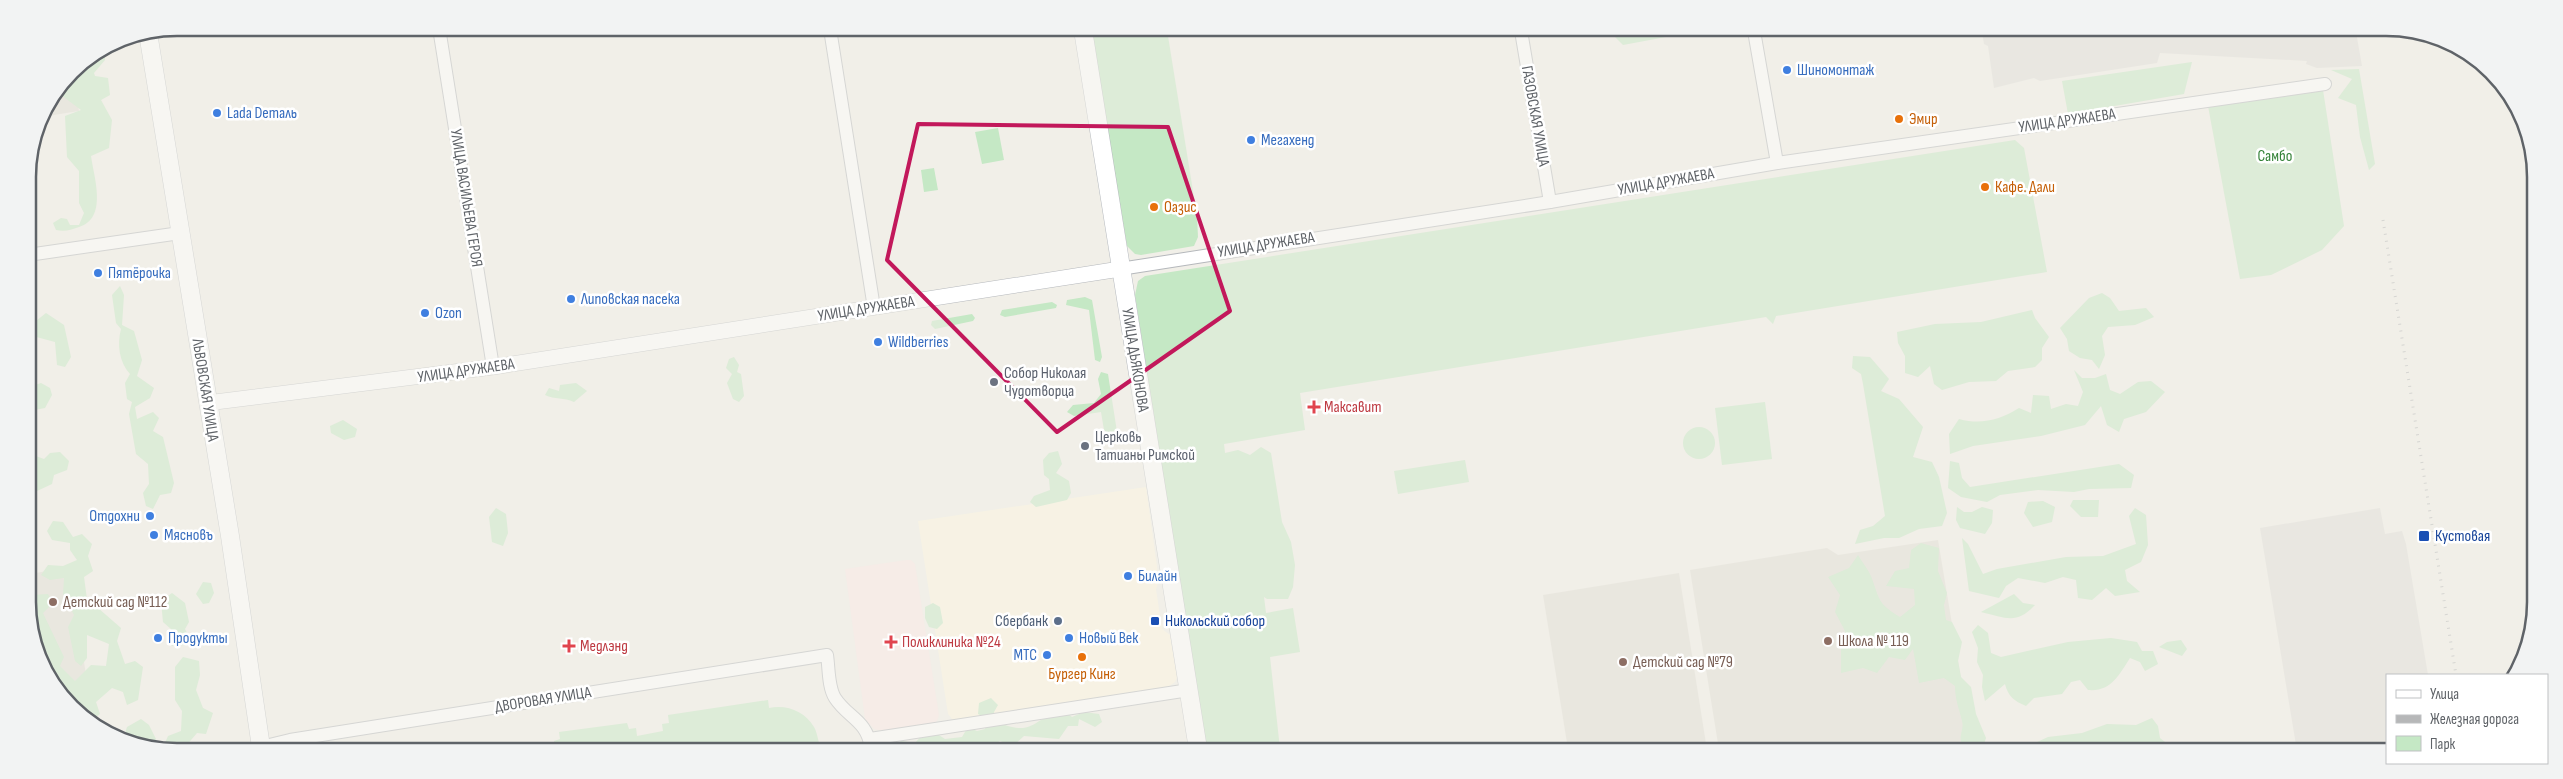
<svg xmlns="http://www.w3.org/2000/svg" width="2563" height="779" font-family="'Sofia Sans Condensed',sans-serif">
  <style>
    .commercial { fill: #fef7e0 }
    .industrial { fill: #e0deda }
    .education { fill: #e1ded6 }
    .medical { fill: #fce8e6 }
    .green { fill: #c5e8c5 }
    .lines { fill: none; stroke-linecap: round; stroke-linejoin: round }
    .minor-casing { stroke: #b5b8bc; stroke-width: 14 }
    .tertiary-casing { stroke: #b5b8bc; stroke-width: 16 }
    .secondary-casing { stroke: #b6babf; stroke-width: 19 }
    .minor { stroke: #fff; stroke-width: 12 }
    .tertiary { stroke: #fff; stroke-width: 15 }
    .secondary { stroke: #fff; stroke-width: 18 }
    .rail { stroke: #b6b7b8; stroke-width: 3; stroke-dasharray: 1 6; stroke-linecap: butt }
    .marked { fill: none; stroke: #c2185b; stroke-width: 4; stroke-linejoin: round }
    .shop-dot { fill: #3f7fe0; stroke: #fff; stroke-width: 2 }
    .food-dot { fill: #e8710a; stroke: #fff; stroke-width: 2 }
    .worship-dot { fill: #6b7280; stroke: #fff; stroke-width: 2 }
    .health-dot { fill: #e0444e; stroke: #fff; stroke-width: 2 }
    .transit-dot { fill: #1a4fb4; stroke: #fff; stroke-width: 2 }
    .education-dot { fill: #8d6e63; stroke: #fff; stroke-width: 2 }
    .service-dot { fill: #5c6f8a; stroke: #fff; stroke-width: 2 }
    .labels { text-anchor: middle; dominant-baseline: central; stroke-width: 5; stroke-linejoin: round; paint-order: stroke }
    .shop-label { font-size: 16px; fill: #366cbe; stroke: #fff; text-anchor: start }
    .street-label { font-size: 16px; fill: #5f6368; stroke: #fff }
    .food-label { font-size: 16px; fill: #c56008; stroke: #fff; text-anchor: start }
    .park-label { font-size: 16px; fill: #348238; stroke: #fff }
    .worship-label { font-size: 16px; fill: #5b616d; stroke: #fff; text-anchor: start }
    .health-label { font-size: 16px; fill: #be3a42; stroke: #fff; text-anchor: start }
    .transit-label { font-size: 16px; fill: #164399; stroke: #fff; text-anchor: start }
    .education-label { font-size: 16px; fill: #785e54; stroke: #fff; text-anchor: start }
    .service-label { font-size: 16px; fill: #4e5e75; stroke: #fff; text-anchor: end }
    .rim { fill: none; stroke: #5f6368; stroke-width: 2.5 }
  </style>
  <rect width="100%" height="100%" fill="#f1efe8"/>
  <path class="commercial" d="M1146,487L1159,581L1156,589L1162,629L1170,635L1177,677L1175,682L1168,687L959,721L952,719L948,714L918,521Z"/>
  <g class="industrial">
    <path d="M1982,32H2356L2362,66L2317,68L2306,64L2307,61L2160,53L2157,63L2040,81L2034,78L1994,88L1988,46L1984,44Z"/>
    <path d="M2380,508L2385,534L2402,531L2406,544L2428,675H2387V751H2297L2260,528Z"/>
  </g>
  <g class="education">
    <path d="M72,71L79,111L41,117Z"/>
    <path d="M1938,540L1973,750H1719L1690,570L1827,548L1838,555Z"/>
    <path d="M70,567L87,682L58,687L30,630V574Z"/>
    <path d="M1679,573L1707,750L1568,749L1543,595Z"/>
  </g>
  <path class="medical" d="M906,560H911L915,564L939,715L937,721L932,725L886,732L874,729L865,719L845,569Z"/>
  <g class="green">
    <path d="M1091,30H1167L1197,216L1198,237L1194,246L1141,255L1135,254L1127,246Z"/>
    <path d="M1609,31H1698L1623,45Z"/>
    <path d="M105,49V60L94,73L95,76L108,78L110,95L101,100L112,120L109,148L91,156C94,178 108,218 79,227C70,230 65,232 56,230L53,223L61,218L67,219L70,225H79L84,213L79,203V171L67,157L65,116L81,110L61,95V87C73,69 85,62 105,49Z"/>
    <path d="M2192,62L2184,94L2068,114L2062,81Z"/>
    <path d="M2359,69L2375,164L2369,170L2360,137L2356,105L2338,98L2352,79L2331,70Z"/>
    <path d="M2323,90L2344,226L2322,250L2271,275L2240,279L2208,106Z"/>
    <path d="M998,128L1004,160L982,164L975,132Z"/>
    <path d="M2015,140L2024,148L2047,272L1776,316L1773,324L1766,317L1300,393L1305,430L1224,444L1225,453L1238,450L1250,455L1261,447L1271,453L1282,522L1291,542L1295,565L1293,587L1288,599H1267L1264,597L1266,613L1293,608L1300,652L1270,657L1280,749H1206L1135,295L1138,281L1145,276Z"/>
    <path d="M934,168L938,190L924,192L921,170Z"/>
    <path d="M120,286L124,295L122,325L134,331L142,360L137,376L154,388L150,398L135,407L137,419L153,412L159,418L153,431L163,437L174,483L171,493L160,495L153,509L146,506L143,493L149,484L148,464L136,454L129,414L132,402L127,399L125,383L130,374C119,362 117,344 121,329L116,323L112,295Z"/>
    <path d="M2102,293L2110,298L2119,311L2146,308L2154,317L2135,325L2108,327L2102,336L2105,355L2099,369L2092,360L2080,358L2069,351L2067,339L2060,328L2089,298Z"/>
    <path d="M1085,297L1092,300L1102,357L1100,362L1095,360L1089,310L1066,305L1067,300Z"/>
    <path d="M1052,302L1057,305L1056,308L1005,317L1000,315L1002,310Z"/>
    <path d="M2032,310L2035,318L2049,337L2042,348V360L2035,367L2008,371L1996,381L1969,382L1942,390L1934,384L1930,366L1918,377L1905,373V356L1898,343L1897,332L1935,324L1981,322Z"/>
    <path d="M46,313L64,325L71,357L65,367L57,365L55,342L29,335V324L31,325Z"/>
    <path d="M972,314L975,318L973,321L935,329L931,325L932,321Z"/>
    <path d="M1853,356L1870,357L1889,379L1881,391L1899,399L1923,427L1913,457L1932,462L1939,477L1947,513L1942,526L1919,529L1899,538H1884L1855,544L1860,530L1873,526L1885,516L1863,384L1861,374L1852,368Z"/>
    <path d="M734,357L739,365L737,372L741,374L744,396L739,402L733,399L727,383L732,374L726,368L729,359Z"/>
    <path d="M2074,370L2082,378H2095L2106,374L2110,390L2120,394L2138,382L2151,381L2165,392L2146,412L2124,419L2119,432L2107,425L2101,406L2085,425L2041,436L1973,446L1950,454L1949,434L1959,419C1981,425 2000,420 2019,408L2031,413L2033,395L2049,396L2051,409L2066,404L2078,406L2083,392Z"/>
    <path d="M1101,372L1108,374L1117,432L1111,436L1104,430L1101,412L1074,416L1067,412L1073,405L1094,403L1101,394L1098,379Z"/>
    <path d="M41,383L50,388L52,395L45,408L29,411V387Z"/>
    <path d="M576,383L587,391L574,402C564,397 555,400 545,395L549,388L559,391L560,385Z"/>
    <path d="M1765,402L1772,459L1722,465L1715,408Z"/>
    <path d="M343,420L357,429L355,437L344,440L331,433L330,426Z"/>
    <circle cx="1699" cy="443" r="16"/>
    <path d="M1058,451L1062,464L1056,473L1069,481L1071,493L1067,500L1036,507L1030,502L1034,496L1050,490L1049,479L1044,475L1043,460L1049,453Z"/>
    <path d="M60,452L69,461L67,470L54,475L52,484L37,491L30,488L29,459L33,455L44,459L50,453Z"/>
    <path d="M1465,460L1469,482L1398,494L1394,471Z"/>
    <path d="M1950,461L1959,463L1962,478L1970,487L2119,464L2134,475L2131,488L2089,489L2074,492L2038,490L2000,495L1987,502L1961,497L1948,488Z"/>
    <path d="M2073,500H2099L2098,517H2081L2070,506Z"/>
    <path d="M2043,501L2055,507L2052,522L2033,527L2024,513L2028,502Z"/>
    <path d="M1957,507L1964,512H1972L1982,507L1993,510L1992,523L1985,534L1960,528L1956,520Z"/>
    <path d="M496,508L506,514L508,533L503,546L492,542L489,517Z"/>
    <path d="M2135,508L2146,515L2148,545L2141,562L2125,570L2127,581L2140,592L2115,596L2106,588L2092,600L2078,598L2076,580L2063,577L2045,583L2018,578L2006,586L1999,598L1969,591L1962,538L1968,544L1983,574L1997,569L2066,557L2103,556L2136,544L2129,516Z"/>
    <path d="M53,521L63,522L73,537L82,534L92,544L88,556L93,571L84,577L88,607L98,608L121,628L117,641L125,664L135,661L143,667L138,700L127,705L123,692L112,688L96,702L100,714L91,721L84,716L83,706C79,706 74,706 70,705C61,701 50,671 50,661C29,644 30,620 30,595L48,594L53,603L43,613L64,657L60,666L75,681L91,665L106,666L109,644L87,635V658L81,666L75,661L68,627L74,615L63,594L64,578L50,580L41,575L48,565L63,566L77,560L70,550V543L52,540L47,531Z"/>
    <path d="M1921,543L1939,548L1938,571L1947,593L1944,605L1946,620L1952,622L1962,642L1958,661L1961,677L1971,687L1976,714L1986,738L1982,750H1966C1955,738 1965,731 1962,721C1959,708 1955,700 1955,686L1944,678L1919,683L1913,649L1905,660L1889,657L1877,673L1863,668L1841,673V650L1845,631L1835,612L1840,595L1828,577L1849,568L1858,555C1862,562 1868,569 1871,576C1880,600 1877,603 1900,617L1915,605L1914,589L1886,586L1895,571L1909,568L1911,550Z"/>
    <path d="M203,582L211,583L214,593L209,603L203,604L196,594Z"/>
    <path d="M172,593L185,603L189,622L185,629L189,637L185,645L172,646L167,638L171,629L163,622L161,601Z"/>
    <path d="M2014,594L2023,603L2035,605C2016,625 2007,618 1981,612Z"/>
    <path d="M933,603L940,607L943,623L937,629L929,627L925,618V607Z"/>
    <path d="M1978,625L1988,633L1991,653L2001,657L2068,642L2111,638L2137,642L2142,651H2153L2158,664L2145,671L2140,662L2130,658C2119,675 2111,692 2088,690L2080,680L2071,682L2062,694L2034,698L2026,706C2014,701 2008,696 2005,684L1985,701L1982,687L1983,675L1977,662L1978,648L1972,632Z"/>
    <path d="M2181,640L2187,649L2182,656L2159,647L2167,642Z"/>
    <path d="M183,657L199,661L200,675L196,690L203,708L213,713L206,734L197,733L185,747H169L165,743L168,736L181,731L182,711L175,700V667Z"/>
    <path d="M991,698L998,705L994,712L995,721C1036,740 1033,715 1065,711L1072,717L1084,712L1099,714L1102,722L1095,727L1079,719L1078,726H1068L1059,739L1024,736L1013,746L1000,741L988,748L976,746L974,748H893L901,741L915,743L925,732H934L945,739L962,737L968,727L977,731L985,729L988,719L978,714L979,703Z"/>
    <path d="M768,700L769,708C786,704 805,711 814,727C817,732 818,740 820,746L827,745V748L555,747L554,741L560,739L559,732L627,723L629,729L636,728L637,736L663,731L662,724L669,723L668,715Z"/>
    <path d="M2152,718L2158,726L2160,738L2170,746L2171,751L2002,750V747L2035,743L2048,737L2082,733L2107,724L2136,725Z"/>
    <path d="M141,719L149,725L156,739L151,746L139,741L136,745L123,740L127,727Z"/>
  </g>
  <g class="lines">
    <defs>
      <g id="minor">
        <path d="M439,28L493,367"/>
        <path d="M830,29L874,308"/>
        <path d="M1521,31L1550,202"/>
        <path d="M1754,31L1777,163"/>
        <path d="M28,255L180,233"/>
        <path d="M1120,269L1550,202L1777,163L2325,84"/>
        <path d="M870,739L1189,690"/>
        <path d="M261,747L290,740L827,655C829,668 828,687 835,698C848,718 867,720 871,748"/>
      </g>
      <path id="tertiary" d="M207,403L493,367L1120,269"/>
      <g id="secondary">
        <path d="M1083,30L1198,749"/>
        <path d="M148,33L230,536L261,747"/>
      </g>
    </defs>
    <use href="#minor" class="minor-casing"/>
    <use href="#tertiary" class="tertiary-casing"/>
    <use href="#secondary" class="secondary-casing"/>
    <use href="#minor" class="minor"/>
    <use href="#tertiary" class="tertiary"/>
    <use href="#secondary" class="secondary"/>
    <path class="rail" d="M2383,220L2456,675"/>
  </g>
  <path d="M0 0H2563V779H0ZM918,124L1168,127L1230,311L1057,432L887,260Z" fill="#f1efe8" fill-opacity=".55" fill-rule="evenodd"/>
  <path class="marked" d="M918,124L1168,127L1230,311L1057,432L887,260Z"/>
  <g class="shop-dot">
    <circle cx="1787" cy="70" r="5"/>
    <circle cx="217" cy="113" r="5"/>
    <circle cx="1251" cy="140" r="5"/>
    <circle cx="98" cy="273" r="5"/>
    <circle cx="571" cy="299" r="5"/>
    <circle cx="425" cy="313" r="5"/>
    <circle cx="878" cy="342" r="5"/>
    <circle cx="150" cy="516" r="5"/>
    <circle cx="154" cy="535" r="5"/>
    <circle cx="1128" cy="576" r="5"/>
    <circle cx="158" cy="638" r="5"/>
    <circle cx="1069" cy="638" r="5"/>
    <circle cx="1047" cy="655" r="5"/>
  </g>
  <g class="food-dot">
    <circle cx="1899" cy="119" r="5"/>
    <circle cx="1985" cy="187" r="5"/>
    <circle cx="1154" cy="207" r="5"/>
    <circle cx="1082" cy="657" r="5"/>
  </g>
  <g class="worship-dot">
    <circle cx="994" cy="382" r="5"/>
    <circle cx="1085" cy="446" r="5"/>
  </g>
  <g class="health-dot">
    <path d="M1311.5 399.5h5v5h5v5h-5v5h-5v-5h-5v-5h5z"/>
    <path d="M888.5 634.5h5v5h5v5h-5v5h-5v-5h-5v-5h5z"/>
    <path d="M566.5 638.5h5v5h5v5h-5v5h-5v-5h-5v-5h5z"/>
  </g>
  <g class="transit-dot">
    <rect x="2418" y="530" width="12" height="12" rx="2.5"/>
    <rect x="1150" y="616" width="10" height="10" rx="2.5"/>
  </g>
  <g class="education-dot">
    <circle cx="53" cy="602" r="5"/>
    <circle cx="1828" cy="641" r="5"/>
    <circle cx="1623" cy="662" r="5"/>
  </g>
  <circle class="service-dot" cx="1058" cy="621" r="5"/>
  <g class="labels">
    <g class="shop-label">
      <text x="1797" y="70">Шиномонтаж</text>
      <text x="227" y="113">Lada Dеталь</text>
      <text x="1261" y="140">Мегахенд</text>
      <text x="108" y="273">Пятёрочка</text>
      <text x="581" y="299">Липовская пасека</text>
      <text x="435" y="313">Ozon</text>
      <text x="888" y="342">Wildberries</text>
      <text x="140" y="516" text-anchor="end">Отдохни</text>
      <text x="164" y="535">Мясновъ</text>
      <text x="1138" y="576">Билайн</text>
      <text x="168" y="638">Продукты</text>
      <text x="1079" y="638">Новый Век</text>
      <text x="1037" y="655" text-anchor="end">МТС</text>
    </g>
    <g class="street-label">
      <text transform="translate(1535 116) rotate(80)">ГАЗОВСКАЯ УЛИЦА</text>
      <text transform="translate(2067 121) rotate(-8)">УЛИЦА ДРУЖАЕВА</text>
      <text transform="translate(1666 182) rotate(-10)">УЛИЦА ДРУЖАЕВА</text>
      <text transform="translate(466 198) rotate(81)">УЛИЦА ВАСИЛЬЕВА ГЕРОЯ</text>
      <text transform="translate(1266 245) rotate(-9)">УЛИЦА ДРУЖАЕВА</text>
      <text transform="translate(866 309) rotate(-9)">УЛИЦА ДРУЖАЕВА</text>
      <text transform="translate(1135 360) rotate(81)">УЛИЦА ДЬЯКОНОВА</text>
      <text transform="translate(466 371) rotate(-8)">УЛИЦА ДРУЖАЕВА</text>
      <text transform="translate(205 390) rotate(81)">ЛЬВОВСКАЯ УЛИЦА</text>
      <text transform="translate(543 700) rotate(-9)">ДВОРОВАЯ УЛИЦА</text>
    </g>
    <g class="food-label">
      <text x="1909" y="119">Эмир</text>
      <text x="1995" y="187">Кафе. Дали</text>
      <text x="1164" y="207">Оазис</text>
      <text x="1082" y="674" text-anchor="middle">Бургер Кинг</text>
    </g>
    <g class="park-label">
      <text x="2275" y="156">Самбо</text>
    </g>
    <g class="worship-label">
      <text x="1004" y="373">Собор Николая<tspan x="1004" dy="18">Чудотворца</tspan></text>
      <text x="1095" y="437">Церковь<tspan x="1095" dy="18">Татианы Римской</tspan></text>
    </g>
    <g class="health-label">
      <text x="1324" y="407">Максавит</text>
      <text x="902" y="642">Поликлиника №24</text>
      <text x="580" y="646">Медлэнд</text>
    </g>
    <g class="transit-label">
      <text x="2435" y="536">Кустовая</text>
      <text x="1165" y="621">Никольский собор</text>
    </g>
    <g class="education-label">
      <text x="63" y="602">Детский сад №112</text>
      <text x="1838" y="641">Школа № 119</text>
      <text x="1633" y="662">Детский сад №79</text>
    </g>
    <g class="service-label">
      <text x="1048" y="621">Сбербанк</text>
    </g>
  </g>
  <path d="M0 0H2563V779H0ZM177 36H2386A141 141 0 0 1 2527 177V602A141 141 0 0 1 2386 743H177A141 141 0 0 1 36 602V177A141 141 0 0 1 177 36Z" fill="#f2f3f3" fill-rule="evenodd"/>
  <path class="rim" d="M177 36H2386A141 141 0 0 1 2527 177V602A141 141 0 0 1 2386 743H177A141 141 0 0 1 36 602V177A141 141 0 0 1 177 36Z"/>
  <rect x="2386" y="674" width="162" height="90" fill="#ffffff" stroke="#bfc1c3"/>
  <rect x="2396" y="690" width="25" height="8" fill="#ffffff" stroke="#bfc1c3"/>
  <text x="2430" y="699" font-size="15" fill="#5f6368">Улица</text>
  <rect x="2396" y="715" width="25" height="8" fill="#b6b7b8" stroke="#bfc1c3"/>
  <text x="2430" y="724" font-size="15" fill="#5f6368">Железная дорога</text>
  <rect x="2396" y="736" width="25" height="15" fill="#c5e8c5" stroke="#bfc1c3"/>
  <text x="2430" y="749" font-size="15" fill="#5f6368">Парк</text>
</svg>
